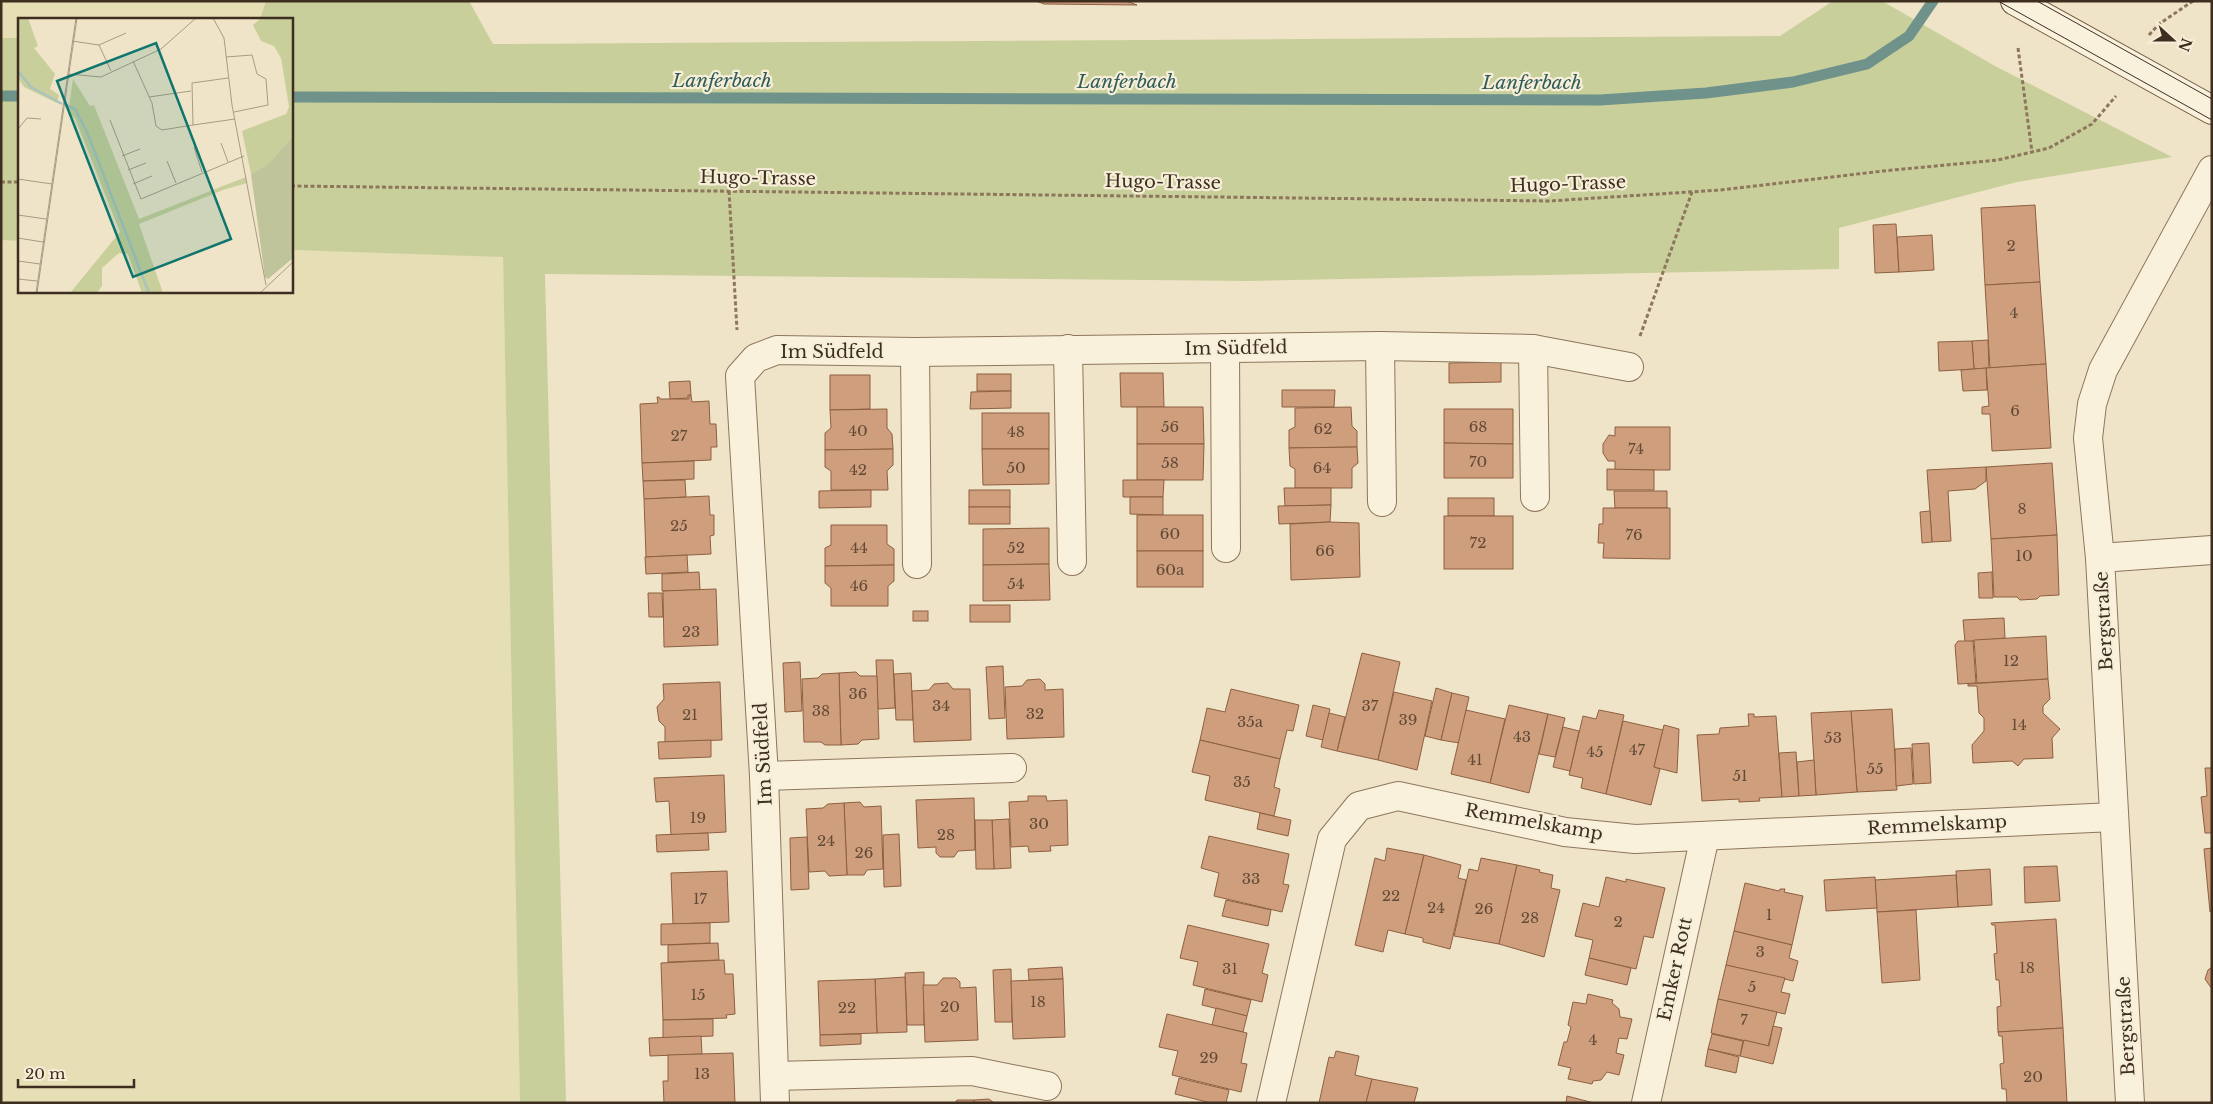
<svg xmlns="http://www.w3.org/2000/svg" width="2213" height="1104" font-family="'Libre Baskerville',serif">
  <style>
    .farmland { fill: #e6deb5 }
    .green { fill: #c9cf9b }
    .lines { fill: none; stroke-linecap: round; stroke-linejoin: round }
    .stream { stroke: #6f938a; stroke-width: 11 }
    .building { fill: #cf9f7d; stroke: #8d5f41 }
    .street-casing { stroke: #8d765c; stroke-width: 30 }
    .secondary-casing { stroke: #6f573f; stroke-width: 30 }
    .path { stroke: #8d765c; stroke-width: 3; stroke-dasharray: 4 2.5; stroke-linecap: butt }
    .street { stroke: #faf1dc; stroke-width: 28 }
    .secondary { stroke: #faf1dc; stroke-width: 28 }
    .tram { stroke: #3d2e20; stroke-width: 1 }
    .labels { text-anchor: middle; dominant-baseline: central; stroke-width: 4.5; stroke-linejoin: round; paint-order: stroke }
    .number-label { font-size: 15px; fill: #624a37 }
    .street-label { font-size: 18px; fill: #3d2e20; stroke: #f7eed8 }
    .water-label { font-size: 19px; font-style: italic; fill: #2f5d5a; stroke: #f7eed8 }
    .inset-river { fill: none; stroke: #a9c4bc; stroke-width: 2.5 }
    .inset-road { fill: none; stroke: #a89b85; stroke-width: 1 }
    .view { fill: #0f766e; fill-opacity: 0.15; stroke: #0f766e; stroke-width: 2.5 }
    .inset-edge { fill: none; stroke: #3d2e20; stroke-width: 2.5 }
  </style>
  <rect width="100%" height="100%" fill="#f0e4c8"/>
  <g class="farmland">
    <path d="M1,1H266L260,19H19V38H1Z"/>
    <path d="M1,240L19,241V291H291V250L503,256L520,1103H1Z"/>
  </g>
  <g class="green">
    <path d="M266,1H469L493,44L1780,36L1833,1H1882L1995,66L2172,157L2017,182L1839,228V269L1249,281L545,274L566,1103H520L503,257L291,250V19H260Z"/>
    <path d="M1,38H19V241L1,240Z"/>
  </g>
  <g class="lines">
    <g class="stream">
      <path d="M1,96H19"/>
      <path d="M291,97L1600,100L1706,93L1793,82L1867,64L1909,36L1933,1"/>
    </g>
  </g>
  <g class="building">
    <path d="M1036,1H1126L1137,5L1044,4Z"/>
    <path d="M2035,205L2040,282L1985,285L1981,208Z"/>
    <path d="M1896,224L1899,272L1875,273L1873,225Z"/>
    <path d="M1932,235L1934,270L1899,272L1897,237Z"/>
    <path d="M2040,282L2046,364L1990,368L1985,285Z"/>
    <path d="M1988,340L1989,368L1974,369L1972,341Z"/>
    <path d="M1972,341L1974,369L1939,371L1938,342Z"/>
    <path d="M1501,362V382L1449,383V363Z"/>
    <path d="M2046,364L2051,448L1992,451L1990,414H1982V407L1989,406L1986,368Z"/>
    <path d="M1986,368L1987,390L1963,391L1961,370Z"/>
    <path d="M1120,373H1163L1164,407H1121Z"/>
    <rect x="977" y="374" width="34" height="17"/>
    <path d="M830,375H870V409L830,410Z"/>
    <path d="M690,381L691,395H688V398L670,399L669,382Z"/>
    <path d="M1282,390H1335L1334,407H1282Z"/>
    <path d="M1011,391V408L970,409L971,392Z"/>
    <path d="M691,395L692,402L709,401L710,424H716L717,447H711V460L642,463L640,404L658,403L657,397H659L660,399H689V396Z"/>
    <path d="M1137,407H1203L1204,444H1137Z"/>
    <path d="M1351,407L1352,426L1357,431V447L1289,448V430L1295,427V408Z"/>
    <path d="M887,409V428L892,434L893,449L825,450V433L831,428L830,410Z"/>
    <path d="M1444,409H1513V444L1444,443Z"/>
    <rect x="982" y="413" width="67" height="36"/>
    <path d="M1615,427H1670V470H1615V461H1608L1603,453V444L1609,435L1615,436Z"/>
    <path d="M1444,443L1513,444V478H1444Z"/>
    <path d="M1137,444H1204L1203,480H1137Z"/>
    <path d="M1357,447L1358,463L1352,468V488H1295V469L1290,466L1289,448Z"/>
    <path d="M893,449V465L887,471L888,490H831V471L825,467V450Z"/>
    <path d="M982,449H1049V484L983,485Z"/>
    <path d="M694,461V479L643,481L642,463Z"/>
    <path d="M2052,463L2057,535L1991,539L1986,467Z"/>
    <path d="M1986,467V481L1975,489L1948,491L1951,541L1932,542L1927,470Z"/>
    <path d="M1607,469L1654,470V490H1607Z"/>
    <path d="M685,480L686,497L644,499L643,481Z"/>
    <path d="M1123,480H1164L1163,497H1123Z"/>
    <path d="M1284,488H1331V505L1285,506Z"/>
    <path d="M871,490V507L819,508V491Z"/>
    <rect x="969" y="490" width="41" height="17"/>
    <path d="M1614,491H1667V508H1615Z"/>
    <path d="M709,496L710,515H714V535L710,536L711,554L646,557L644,499Z"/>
    <path d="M1130,497H1163V515L1130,514Z"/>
    <rect x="1448" y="498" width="46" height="18"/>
    <path d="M1331,505L1330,522L1279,524L1278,506Z"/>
    <rect x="969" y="507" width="41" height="17"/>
    <path d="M1603,508H1670V559L1603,558L1604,543H1598L1599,524H1603Z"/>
    <path d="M1930,511L1932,542L1922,543L1920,512Z"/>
    <rect x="1137" y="515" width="66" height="36"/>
    <rect x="1444" y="516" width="69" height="53"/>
    <path d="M1330,522L1359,523L1360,577L1291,580L1290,524Z"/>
    <path d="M831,525H887V544L894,549V565L825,566V548L831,545Z"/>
    <path d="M1049,528V564L983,565V529Z"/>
    <path d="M2057,535L2059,595L2040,596L2037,599L2020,600L2017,597H1994L1991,539Z"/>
    <rect x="1137" y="551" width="66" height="36"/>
    <path d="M687,555L688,572L646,574L645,557Z"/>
    <path d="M1049,564L1050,600L983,601V565Z"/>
    <path d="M894,565V581L888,586V606H831V588L825,583V566Z"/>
    <path d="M699,572L700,590L662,591V574Z"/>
    <path d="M1992,572L1993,598H1979L1978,573Z"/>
    <path d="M716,589L718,645L664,647L663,591Z"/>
    <path d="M648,593H662L663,617H649Z"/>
    <rect x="970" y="605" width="40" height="17"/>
    <rect x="913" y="611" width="15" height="10"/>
    <path d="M2004,618L2005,638L1965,642L1963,620Z"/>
    <path d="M2046,636L2048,679L1977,683L1974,640Z"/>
    <path d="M1958,641H1973L1976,683L1958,684L1955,645Z"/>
    <path d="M1362,653L1400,662L1378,760L1337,751Z"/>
    <path d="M876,660H893L895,708L878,709Z"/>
    <path d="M800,662L802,711L785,712L783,663Z"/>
    <path d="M1003,666L1005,718L989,719L986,667Z"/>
    <path d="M856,672L860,676H877L879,739L862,740L858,744L841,745L839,673Z"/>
    <path d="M839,673L841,745H825L821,742H804L802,679L818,678L822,674Z"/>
    <path d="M911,673L913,720H896L894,674Z"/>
    <path d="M1040,679L1045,684V690L1063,689L1064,737L1007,739L1005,687L1022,686L1027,680Z"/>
    <path d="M2048,679L2050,699L2043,706V713L2060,729L2052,738L2053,758L2024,759L2018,766L2012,761L1973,763L1972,745L1984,731V718L1979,713L1977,686H1968V684Z"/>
    <path d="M720,682L722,740L665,742V727L659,721L657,707L664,699L663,684Z"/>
    <path d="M948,683L953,689H970L971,740L914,742L912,691L929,690L934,684Z"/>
    <path d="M1436,688L1452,693L1441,740L1425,736Z"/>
    <path d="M1231,689L1299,705L1293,731L1287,730L1280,759L1200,740L1207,708L1225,712Z"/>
    <path d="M1394,692L1432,701L1417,770L1378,760Z"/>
    <path d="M1452,693L1469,697L1459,743L1441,740Z"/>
    <path d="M1313,705L1330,709L1323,740L1306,736Z"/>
    <path d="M1509,705L1548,714L1529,793L1490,783Z"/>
    <path d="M1892,709L1897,790L1857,792L1851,711Z"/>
    <path d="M1466,710L1505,719L1490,783L1451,774Z"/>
    <path d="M1599,710L1624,715L1606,794L1581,788L1583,778L1569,775L1583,716L1596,719Z"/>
    <path d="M1851,711L1857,792L1816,795L1811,713Z"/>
    <path d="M1329,713L1345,717L1337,751L1321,747Z"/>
    <path d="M1548,714L1565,718L1555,757L1539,754Z"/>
    <path d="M1748,714H1754V717L1776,716L1782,797L1759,798L1760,801L1739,802V799L1702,801L1697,735L1719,734L1720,728L1749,726Z"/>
    <path d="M1623,721L1663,730L1654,767L1660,769L1651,805L1606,794Z"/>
    <path d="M1664,725L1679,729L1677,773L1654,767Z"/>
    <path d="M1563,727L1579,731L1570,771L1553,767Z"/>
    <path d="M711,740V757L659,759L658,742Z"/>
    <path d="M1200,740L1280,759L1274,787L1280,789L1274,816L1205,800L1210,776L1192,772Z"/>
    <path d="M1929,743L1931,783L1914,784L1912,744Z"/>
    <path d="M1911,748L1913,784L1896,786L1895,749Z"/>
    <path d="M1796,752L1799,796L1782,797L1779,753Z"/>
    <path d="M1814,760L1816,795L1799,796L1797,762Z"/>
    <path d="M2205,768H2212V833H2205L2201,797L2207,796Z"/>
    <path d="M724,775L726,832L671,835L669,801L656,802L654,778Z"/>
    <path d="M1028,796H1046L1047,801L1067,800L1068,845L1050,846L1051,851L1029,852L1028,846L1011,847L1009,802L1028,801Z"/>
    <path d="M974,798L975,850L958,851L954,857H940L936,853V847L918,848L916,800Z"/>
    <path d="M860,802L864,807L881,806L883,869L867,870L864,875H847L844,803Z"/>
    <path d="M844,803L847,875L829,876L825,871L809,872L806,809L823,808L828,804Z"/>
    <path d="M1260,813L1291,820L1288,836L1257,829Z"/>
    <path d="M1009,819L1011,868L994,869L992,820Z"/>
    <path d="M975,820H992L994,869H976Z"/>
    <path d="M708,833L709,850L657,852L656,835Z"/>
    <path d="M899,834L901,886L884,887L883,835Z"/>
    <path d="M1209,836L1289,854L1283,884L1289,885L1282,912L1214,896L1219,873L1201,868Z"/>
    <path d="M807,837L809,889L791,890L790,838Z"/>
    <path d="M1387,848L1424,855L1405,934L1388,930L1383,952L1355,945L1375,858L1385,861Z"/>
    <path d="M2212,848V911L2210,912L2204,849Z"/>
    <path d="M1424,855L1461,865L1458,878L1466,880L1450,949L1423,942V938L1405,934Z"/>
    <path d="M1481,858L1517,865L1499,944L1454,936L1469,869L1478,871Z"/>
    <path d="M1517,865L1540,870L1539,872L1553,875L1551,888L1560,890L1544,957L1499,944Z"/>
    <path d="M2057,866L2060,901L2025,903L2024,867Z"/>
    <path d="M1990,869L1992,905L1958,907L1956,871Z"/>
    <path d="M727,871L729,922L673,924L671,873Z"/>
    <path d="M1956,875L1958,907L1877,912L1875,880Z"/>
    <path d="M1606,877L1626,882V879L1665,888L1653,938L1644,936L1636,969L1589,958L1593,940L1575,936L1583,903L1599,907Z"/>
    <path d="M1875,877L1877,908L1826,911L1824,880Z"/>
    <path d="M1745,883L1779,891L1780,889H1785L1784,892L1803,896L1792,945L1734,931Z"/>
    <path d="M1226,900L1271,910L1268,926L1222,916Z"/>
    <path d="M1916,910L1920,980L1882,983L1877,912Z"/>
    <path d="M2056,919L2063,1028L1998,1032L1997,1007L2001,1006L1999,980H1996L1994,954L1997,953L1995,925H1992L1991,923Z"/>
    <path d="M710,923V943L661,945V924Z"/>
    <path d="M1188,925L1269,944L1262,973L1268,975L1262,1002L1193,985L1198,962L1180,958Z"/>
    <path d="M1734,931L1792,945L1789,958L1798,961L1793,981L1726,965Z"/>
    <path d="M718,943L719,960L668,962V945Z"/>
    <path d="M1589,958L1631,968L1627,985L1585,975Z"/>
    <path d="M724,960L725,974H733L735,1014L726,1015L727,1018L663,1020L661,963Z"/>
    <path d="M1726,965L1785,978L1781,992L1790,994L1785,1014L1718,999Z"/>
    <path d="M1062,967L1063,979L1029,980L1028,969Z"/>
    <path d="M2212,967V989L2205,979L2208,970Z"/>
    <path d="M1011,969L1012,1022H995L993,970Z"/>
    <path d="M924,972V1025H907L905,973Z"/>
    <path d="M905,977L907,1032L877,1033L875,979Z"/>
    <path d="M943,978H956L960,982V988L976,987L978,1040L925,1042L923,985H937Z"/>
    <path d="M875,979L877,1033L820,1035L818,981Z"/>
    <path d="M1063,979L1065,1037L1013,1039L1011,981Z"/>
    <path d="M1205,989L1251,1000L1247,1016L1202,1005Z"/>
    <path d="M1588,994L1613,1000L1612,1003L1619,1009L1620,1017L1632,1019L1627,1039L1619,1038L1616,1053L1624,1055L1619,1075L1607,1072L1601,1080L1593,1081L1592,1084L1568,1079L1571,1068L1558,1065L1564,1042H1567L1571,1027L1568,1025L1573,1002L1586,1004Z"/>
    <path d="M1718,999L1777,1012L1768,1046L1711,1033Z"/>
    <path d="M1216,1008L1247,1016L1243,1032L1212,1025Z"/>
    <path d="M1167,1014L1247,1033L1241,1063L1247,1064L1241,1092L1172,1075L1178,1051L1159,1047Z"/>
    <path d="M713,1019V1036L663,1038V1020Z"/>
    <path d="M1773,1026L1782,1028L1773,1064L1740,1056L1744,1040L1769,1046Z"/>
    <path d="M2063,1028L2067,1103H2007L2006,1089H2002L2000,1064L2004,1063L2002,1036H1999L1998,1032Z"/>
    <path d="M861,1034V1044L820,1046V1035Z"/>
    <path d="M1712,1034L1743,1041L1740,1056L1708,1049Z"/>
    <path d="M701,1036L702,1054L650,1056L649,1038Z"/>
    <path d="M1708,1049L1739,1057L1736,1073L1705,1066Z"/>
    <path d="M1336,1051L1359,1056L1355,1075L1372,1079L1366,1103H1319L1329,1057L1334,1058Z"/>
    <path d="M733,1053L735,1103H664L663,1081H668V1055Z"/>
    <path d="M1179,1078L1229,1090L1226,1103H1211L1175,1094Z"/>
    <path d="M1372,1079L1418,1088L1414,1103H1366Z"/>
    <path d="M1567,1096L1594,1103H1566Z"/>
    <path d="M989,1099L994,1103H974V1100Z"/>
    <path d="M957,1100H974V1103H955Z"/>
  </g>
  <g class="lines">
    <defs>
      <g id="street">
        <path d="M1380,346L1382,502"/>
        <path d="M1225,348L1226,548"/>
        <path d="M1068,349L1072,561"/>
        <path d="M1533,349L1535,497"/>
        <path d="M915,352L917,564"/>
        <path d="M2100,558L2212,550"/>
        <path d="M764,776L1012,768"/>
        <path d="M775,1076L972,1071L1047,1086"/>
        <path d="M775,1103L764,776L740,376L756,358L777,350L915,352L1380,346L1533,349L1629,367"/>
        <path d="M1271,1103L1332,839L1359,806L1398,796L1565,832L1635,839L2114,817"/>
        <path d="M1646,1103L1705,836"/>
        <path d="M2130,1103L2100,558L2088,438L2092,404L2103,370L2212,170"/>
      </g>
      <path id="secondary" d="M2015,1L2212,110"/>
    </defs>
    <use href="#street" class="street-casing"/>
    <use href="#secondary" class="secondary-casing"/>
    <g class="path">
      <path d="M2149,35L2159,24L2193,1"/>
      <path d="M2018,48L2032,152"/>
      <path d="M1,182H19"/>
      <path d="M291,186L1550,201L1720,190L1883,171L1998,160L2049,148L2092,124L2116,96"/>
      <path d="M729,191L737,330"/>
      <path d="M1640,336L1692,192"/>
    </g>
    <use href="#street" class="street"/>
    <use href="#secondary" class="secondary"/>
    <g class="tram">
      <path d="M1998,1L2212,120"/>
      <path d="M2037,1L2212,99"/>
    </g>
  </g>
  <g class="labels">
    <g class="number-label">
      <text x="2011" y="245">2</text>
      <text x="2014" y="312">4</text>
      <text x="2015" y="410">6</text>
      <text x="1170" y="426">56</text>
      <text x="1478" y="426">68</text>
      <text x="1323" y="428">62</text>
      <text x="858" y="430">40</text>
      <text x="1016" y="431">48</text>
      <text x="679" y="435">27</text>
      <text x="1636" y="448">74</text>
      <text x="1478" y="461">70</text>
      <text x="1170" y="462">58</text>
      <text x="1016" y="467">50</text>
      <text x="1322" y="467">64</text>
      <text x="858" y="469">42</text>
      <text x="2022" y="508">8</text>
      <text x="679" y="525">25</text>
      <text x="1170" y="533">60</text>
      <text x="1634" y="534">76</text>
      <text x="1478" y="542">72</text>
      <text x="859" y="547">44</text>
      <text x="1016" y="547">52</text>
      <text x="1325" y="550">66</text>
      <text x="2024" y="555">10</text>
      <text x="1170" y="569">60a</text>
      <text x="1016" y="583">54</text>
      <text x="859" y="585">46</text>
      <text x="691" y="631">23</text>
      <text x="2011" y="660">12</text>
      <text x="858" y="693">36</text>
      <text x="941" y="705">34</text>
      <text x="1370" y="705">37</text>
      <text x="821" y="710">38</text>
      <text x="1035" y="713">32</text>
      <text x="690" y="714">21</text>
      <text x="1408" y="719">39</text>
      <text x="1250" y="721">35a</text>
      <text x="2019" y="724">14</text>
      <text x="1522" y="736">43</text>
      <text x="1833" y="737">53</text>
      <text x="1637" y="749">47</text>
      <text x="1595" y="751">45</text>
      <text x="1475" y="759">41</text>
      <text x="1875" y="768">55</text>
      <text x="1740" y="775">51</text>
      <text x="1242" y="781">35</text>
      <text x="698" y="817">19</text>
      <text x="1039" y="823">30</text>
      <text x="946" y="834">28</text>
      <text x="826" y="840">24</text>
      <text x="864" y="852">26</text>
      <text x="1251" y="878">33</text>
      <text x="1391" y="895">22</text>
      <text x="700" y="898">17</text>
      <text x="1436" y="907">24</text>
      <text x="1484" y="908">26</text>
      <text x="1769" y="914">1</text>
      <text x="1530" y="917">28</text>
      <text x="1618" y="921">2</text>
      <text x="1760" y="951">3</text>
      <text x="2027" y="967">18</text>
      <text x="1230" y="968">31</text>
      <text x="1752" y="986">5</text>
      <text x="698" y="994">15</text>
      <text x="1038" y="1001">18</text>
      <text x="950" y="1006">20</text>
      <text x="847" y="1007">22</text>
      <text x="1744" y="1019">7</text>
      <text x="1593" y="1039">4</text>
      <text x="1209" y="1057">29</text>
      <text x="702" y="1073">13</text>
      <text x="2033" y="1076">20</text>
    </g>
    <g class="street-label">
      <text transform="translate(758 178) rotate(1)">Hugo-Trasse</text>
      <text transform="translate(1163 182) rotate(1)">Hugo-Trasse</text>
      <text transform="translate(1568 184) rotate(-2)">Hugo-Trasse</text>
      <text transform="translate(1236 348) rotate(-1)">Im Südfeld</text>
      <text x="832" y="352">Im Südfeld</text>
      <text transform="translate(2104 621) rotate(-93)">Bergstraße</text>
      <text transform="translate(763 754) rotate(-93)">Im Südfeld</text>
      <text transform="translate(1534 822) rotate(10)">Remmelskamp</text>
      <text transform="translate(1937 825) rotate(-3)">Remmelskamp</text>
      <text transform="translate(1675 969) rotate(-78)">Emker Rott</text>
      <text transform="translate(2126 1026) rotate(-93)">Bergstraße</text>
    </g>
    <g class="water-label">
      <text x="722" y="80">Lanferbach</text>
      <text x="1127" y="81">Lanferbach</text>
      <text x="1532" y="82">Lanferbach</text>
    </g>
  </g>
  <g transform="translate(18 18)">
    <rect width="275" height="275" fill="#f0e4c8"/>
    <path d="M0,0H10L20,28L16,30L37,56L32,71L41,77L39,85L6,69L0,60ZM243,0H275V118L249,147L233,156L224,113L268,96L271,89L263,40L256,28L243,23L235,7ZM55,61L72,88L76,87L121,201L228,159L229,165L205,172L121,206L145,275H124L110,236L101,235L84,250V268L79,275H52L102,214L57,100L50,96Z" fill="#c9cf9b"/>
    <path d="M275,118V240L250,261L247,259L233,156L249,147Z" fill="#bfc49a"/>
    <path class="inset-river" d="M0,53L13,69L44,86M48,87L57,91L69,114L131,275"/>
    <path class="inset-road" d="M195,0L206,20L214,87L248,267M54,23L81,27L93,53M81,27L108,15M208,39L234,37L239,56L248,61L250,87L216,94M115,43L134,85L138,108L144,112L175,107L174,65L210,60M50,56L83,59L143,31L178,0M131,79L173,73M92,102L123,181L226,138M175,107L217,101M0,111L9,100L23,101M203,125L210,144M176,129L184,154M104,138L122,131M149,143L158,165M110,152L128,145M0,161L34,166M115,166L134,158M0,197L28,201M0,220L25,224M0,243L22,246M0,261L19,263M18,275L58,0M19,275L59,0M242,275L275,244"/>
    <path class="view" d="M138,25L213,221L115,259L39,63Z"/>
    <rect width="275" height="275" class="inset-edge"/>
  </g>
  <rect width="2213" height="1104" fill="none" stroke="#3d2e20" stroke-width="5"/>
  <g transform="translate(2173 40) rotate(111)" stroke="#f7eed8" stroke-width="4" paint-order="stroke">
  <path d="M0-4L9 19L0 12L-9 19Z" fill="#3d2e20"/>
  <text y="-8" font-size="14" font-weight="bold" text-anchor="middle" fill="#3d2e20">N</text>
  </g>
  <path d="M18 1079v8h116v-8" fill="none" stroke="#3d2e20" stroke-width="2.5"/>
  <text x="25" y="1079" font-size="15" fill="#3d2e20" stroke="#f7eed8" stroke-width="4" paint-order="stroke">20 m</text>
</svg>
